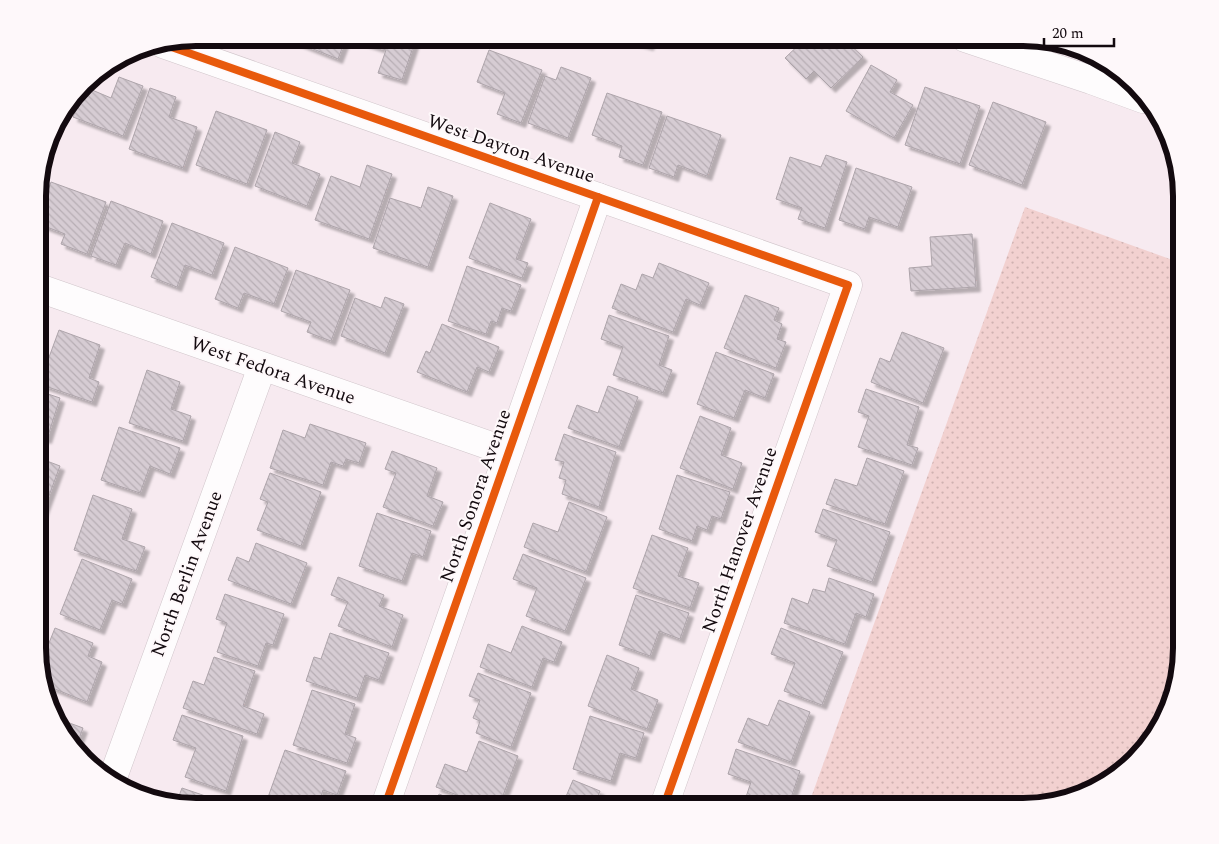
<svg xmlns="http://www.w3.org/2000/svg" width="1219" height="844" font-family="Spectral,serif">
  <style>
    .grass { fill: url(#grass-dots) }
    .building { fill: url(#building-back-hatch); stroke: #ada4aa; filter: url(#shadow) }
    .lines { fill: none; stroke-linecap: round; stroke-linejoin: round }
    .minor-casing { stroke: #d0c5ca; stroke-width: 29 }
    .minor { stroke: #fefcfd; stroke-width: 28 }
    .cycleway-casing { stroke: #fef8fa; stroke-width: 11 }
    .cycleway { stroke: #e8590c; stroke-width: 8 }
    .labels { text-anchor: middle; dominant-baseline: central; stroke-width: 4; stroke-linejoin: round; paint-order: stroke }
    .street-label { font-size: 19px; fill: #130a0f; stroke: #fef8fa }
    .rim { fill: none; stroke: #130a0f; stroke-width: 6 }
  </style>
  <defs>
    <pattern id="grass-dots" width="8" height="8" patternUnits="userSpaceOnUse" patternTransform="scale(1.25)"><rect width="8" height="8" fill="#f2d1d0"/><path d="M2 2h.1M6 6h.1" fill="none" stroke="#cfb2b1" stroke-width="1.8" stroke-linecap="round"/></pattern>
    <pattern id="building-back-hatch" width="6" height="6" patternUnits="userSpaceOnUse" patternTransform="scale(1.25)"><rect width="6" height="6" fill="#d6ccd3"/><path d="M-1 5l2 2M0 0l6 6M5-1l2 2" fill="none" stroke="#b7aeb4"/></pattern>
    <filter id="shadow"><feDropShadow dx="4.5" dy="4.5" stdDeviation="1" flood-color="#0004"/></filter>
  </defs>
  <rect width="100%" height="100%" fill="#f7eaf0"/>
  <path class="grass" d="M1025,207L1181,263V658L1173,699L1149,744L1093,790L1023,806H808Z"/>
  <g class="building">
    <path d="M286,38H346L338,59Z"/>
    <path d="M359,38H416L402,80L378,73L386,50L358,41Z"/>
    <path d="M621,38H652L649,46Z"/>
    <path d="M806,38H843L863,57L831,88L814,71L806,79L785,58Z"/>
    <path d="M489,50L542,70L521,123L497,114L505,93L477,82Z"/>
    <path d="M871,65L897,80L890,92L913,105L894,138L846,111Z"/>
    <path d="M561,67L591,78L568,138L528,123L545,76L556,80Z"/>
    <path d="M119,77L143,86L123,136L73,117L85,87L111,98Z"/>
    <path d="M925,87L980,106L960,164L905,145Z"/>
    <path d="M150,88L176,97L169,117L197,127L183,168L129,149Z"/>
    <path d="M607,93L662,112L643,165L619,157L622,146L592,135Z"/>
    <path d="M993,102L1046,122L1022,185L969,165Z"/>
    <path d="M216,111L267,130L247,184L196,165Z"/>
    <path d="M667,116L721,135L707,176L678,165L674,177L649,168Z"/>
    <path d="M275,132L300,142L292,163L320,174L307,206L255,186Z"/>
    <path d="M826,155L847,162L825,228L798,219L802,208L776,199L790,157L821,167Z"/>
    <path d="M367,165L392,174L369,239L315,220L331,176L360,187Z"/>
    <path d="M856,168L912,187L898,227L869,217L865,229L839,220Z"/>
    <path d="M51,182L106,202L87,254L61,244L65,234L39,224V215Z"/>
    <path d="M428,187L453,196L428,267L373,248L390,198L421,208Z"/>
    <path d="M111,201L163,221L151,254L125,243L116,265L91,256Z"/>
    <path d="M490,203L531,219L516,259L528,263L522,278L469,258Z"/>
    <path d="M172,223L224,243L212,275L185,265L177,287L151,277Z"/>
    <path d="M972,234L976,287L911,291L909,268L932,266L930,237Z"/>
    <path d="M235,247L288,268L274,304L244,293L238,308L215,299Z"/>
    <path d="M659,263L709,283L700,305L686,299L673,332L612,308L621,284L636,290L642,274L653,278Z"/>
    <path d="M467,266L521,285L511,311L502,308L497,323L491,321L486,334L448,321Z"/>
    <path d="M296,270L350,290L331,341L307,332L311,322L281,311Z"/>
    <path d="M745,295L779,308L774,320L782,324L777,339L786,342L776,368L724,348Z"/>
    <path d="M385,297L404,304L385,353L341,336L355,298L381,308Z"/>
    <path d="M609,315L669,336L659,365L672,370L663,393L613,375L623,347L601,339Z"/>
    <path d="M442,324L499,347L489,372L477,367L467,392L417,372L426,351L430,353Z"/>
    <path d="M59,330L100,345L89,378L99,382L92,402L39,384V357L48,360Z"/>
    <path d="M902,332L944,348L923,403L871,382L880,358L890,362Z"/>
    <path d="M716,352L774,374L765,398L745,390L734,418L697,404Z"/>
    <path d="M147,370L180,382L171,409L191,416L183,441L129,423Z"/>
    <path d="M608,386L638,397L619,447L568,428L577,405L598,413Z"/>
    <path d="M866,389L919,407L907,445L918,448L912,465L858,447L869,416L858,412Z"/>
    <path d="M39,391L60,398L47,439L39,437Z"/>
    <path d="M700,416L731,428L721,455L742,463L733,489L680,468Z"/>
    <path d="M310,424L366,443L359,463L346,459L343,466L331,462L323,485L270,468L283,430L305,438Z"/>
    <path d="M119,427L180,448L170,474L150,466L140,493L101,480Z"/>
    <path d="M564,434L616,452L599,507L562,494L566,480L559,478L564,462L555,460Z"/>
    <path d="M392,451L437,468L427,496L443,502L433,526L383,507L396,473L385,469Z"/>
    <path d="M39,458L60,466L40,520L39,519Z"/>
    <path d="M867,458L904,471L885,524L826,504L835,479L857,486Z"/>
    <path d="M270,473L321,492L301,546L257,530L268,502L260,499Z"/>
    <path d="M677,475L730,492L721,519L712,516L707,530L697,526L692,541L659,529Z"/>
    <path d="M93,495L132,509L122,539L145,547L136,571L74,550Z"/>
    <path d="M569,502L607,517L586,572L524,547L533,523L558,532Z"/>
    <path d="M823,509L890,532L872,582L827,566L837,540L815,532Z"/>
    <path d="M377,513L431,531L423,557L412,553L402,581L359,566Z"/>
    <path d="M652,535L688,548L678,576L699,583L690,608L633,588Z"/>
    <path d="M256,543L307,563L291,604L228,580L237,557L249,562Z"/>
    <path d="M523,554L586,578L565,631L526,616L537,588L513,579Z"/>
    <path d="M82,559L132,579L122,604L112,600L100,630L60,614Z"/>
    <path d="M338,577L384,595L379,606L403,615L392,647L338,626L348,602L331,595Z"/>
    <path d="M829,578L874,594L866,617L856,613L845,644L784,623L792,598L808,604L813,589L825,592Z"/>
    <path d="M225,594L284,614L273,645L266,643L258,666L217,652L227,623L216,619Z"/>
    <path d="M636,595L689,613L680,639L659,631L650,656L619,645Z"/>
    <path d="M522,626L562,642L554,662L543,658L532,687L480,667L488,644L511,653Z"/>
    <path d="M55,628L93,643L88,656L102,662L87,702L45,685L39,668Z"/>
    <path d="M781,628L843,652L822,705L784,691L795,663L771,654Z"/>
    <path d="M330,633L389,653L379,680L365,675L357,698L306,681L314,657L321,659Z"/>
    <path d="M607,655L639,668L631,689L658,700L647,729L588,706Z"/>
    <path d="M214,657L255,671L243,706L264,714L257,734L183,708L193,681L204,685Z"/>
    <path d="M478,673L531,693L511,747L476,733L480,721L473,718L480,700L469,696Z"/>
    <path d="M312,690L355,704L345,734L356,738L347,763L293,745Z"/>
    <path d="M779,700L810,712L791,762L738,742L748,718L768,726Z"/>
    <path d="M182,715L243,736L226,791L185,777L196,748L173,740Z"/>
    <path d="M590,716L644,733L636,758L620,753L611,781L573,769Z"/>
    <path d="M56,718L83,728L76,747L59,727Z"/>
    <path d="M479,741L518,756L499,806H486L436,787L445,764L467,772Z"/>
    <path d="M736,749L800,771L790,801L800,804L799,806H743L751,782L728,774Z"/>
    <path d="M285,750L346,771L337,795L323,790L318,806H285L267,800Z"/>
    <path d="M573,780L600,791L594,806H562Z"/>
    <path d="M182,788L226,803L225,806H186L176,804Z"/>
    <path d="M439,794L470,806H434Z"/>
  </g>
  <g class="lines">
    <defs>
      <g id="minor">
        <path d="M965,38L1091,80L1143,99"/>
        <path d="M163,44L848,285L664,806"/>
        <path d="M39,288L508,452"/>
        <path d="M112,780L262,367"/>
        <path d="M385,806L598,197"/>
      </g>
    </defs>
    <use href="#minor" class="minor-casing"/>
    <use href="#minor" class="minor"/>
    <defs>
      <g id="cycleway">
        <path d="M163,44L848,285L664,806"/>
        <path d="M385,806L598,197"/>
      </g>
    </defs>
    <use href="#cycleway" class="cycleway-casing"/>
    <use href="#cycleway" class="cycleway"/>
  </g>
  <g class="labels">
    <g class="street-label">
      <text transform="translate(511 149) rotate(19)">West Dayton Avenue</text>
      <text transform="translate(273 371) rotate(19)">West Fedora Avenue</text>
      <text transform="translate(476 496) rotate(-71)">North Sonora Avenue</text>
      <text transform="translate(740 540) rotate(-71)">North Hanover Avenue</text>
      <text transform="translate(187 574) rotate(-70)">North Berlin Avenue</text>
    </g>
  </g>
  <path d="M0 0H1219V844H0ZM196 46H1023A150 150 0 0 1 1173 196V648A150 150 0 0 1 1023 798H196A150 150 0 0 1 46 648V196A150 150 0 0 1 196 46Z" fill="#fef8fa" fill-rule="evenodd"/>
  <path class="rim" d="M196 46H1023A150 150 0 0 1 1173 196V648A150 150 0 0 1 1023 798H196A150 150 0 0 1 46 648V196A150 150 0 0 1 196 46Z"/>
  <path d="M1044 38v8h70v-8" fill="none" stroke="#130a0f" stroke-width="2.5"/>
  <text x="1052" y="38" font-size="15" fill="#130a0f" stroke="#fef8fa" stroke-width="4" paint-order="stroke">20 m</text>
</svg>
